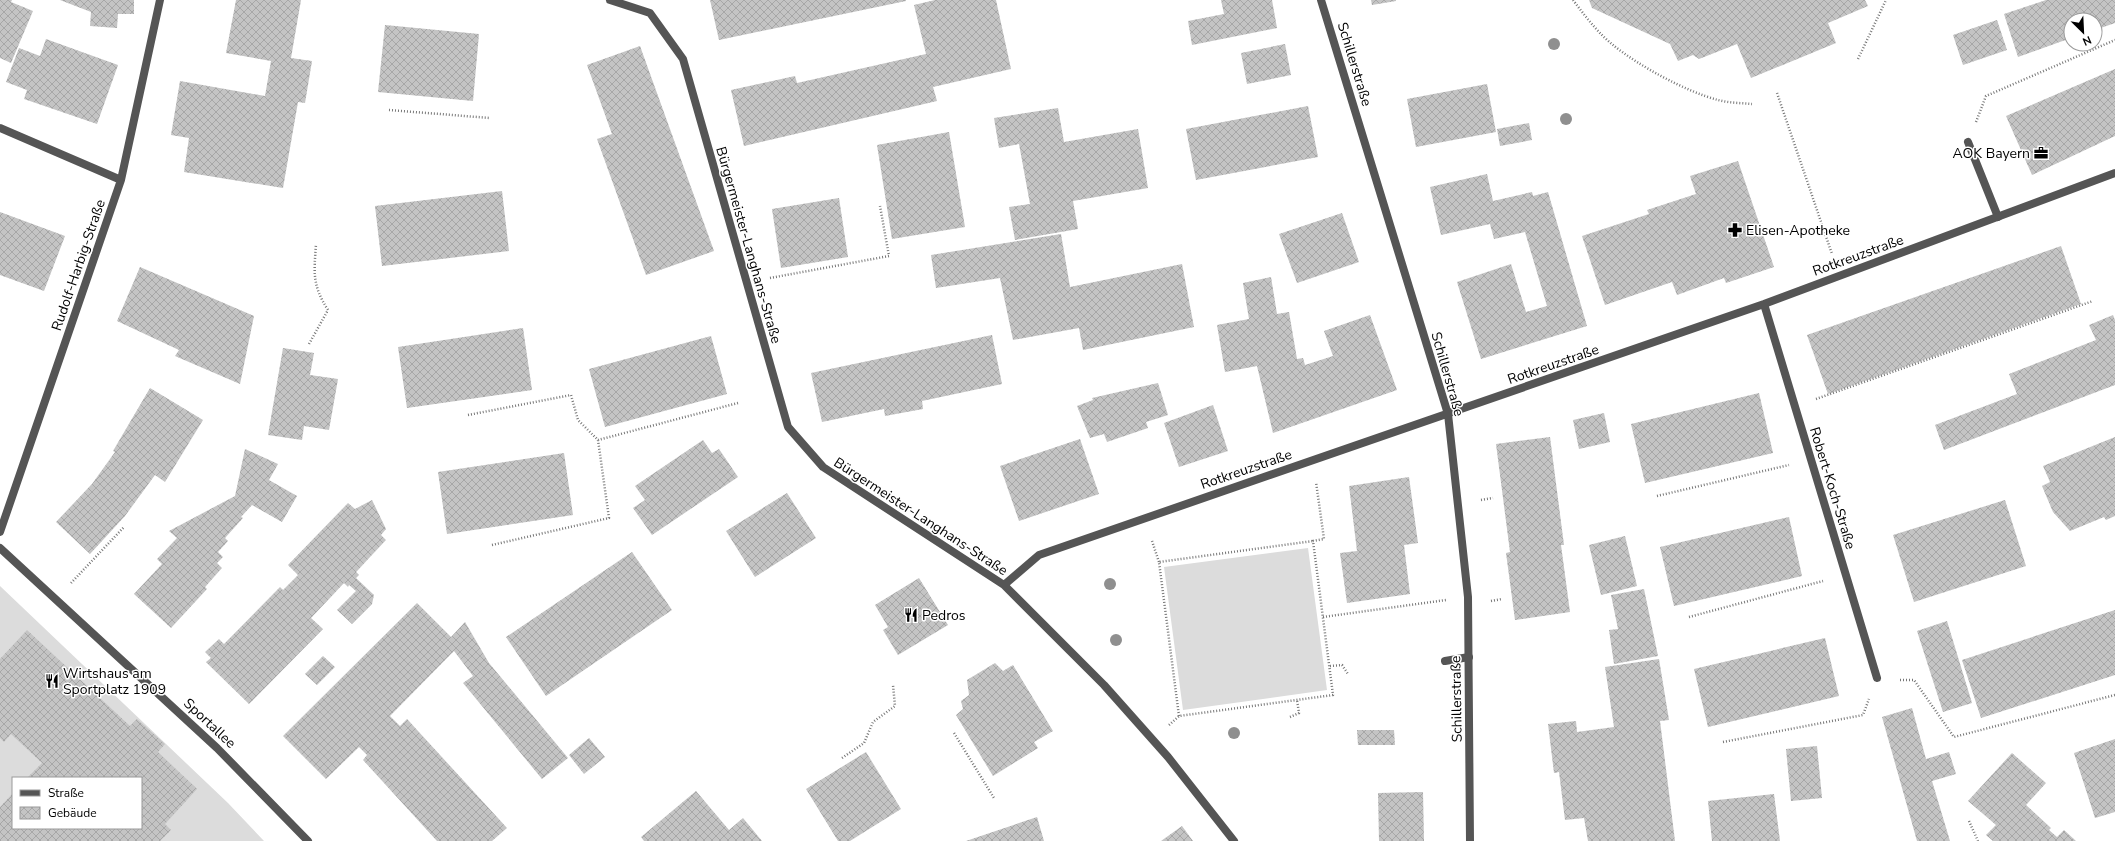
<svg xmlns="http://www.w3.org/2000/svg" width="2115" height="841" font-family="'Nunito Sans',sans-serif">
  <defs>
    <pattern id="building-cross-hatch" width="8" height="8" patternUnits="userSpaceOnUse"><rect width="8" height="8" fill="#c4c4c4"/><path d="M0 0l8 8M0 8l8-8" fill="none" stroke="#a7a7a7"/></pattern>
  </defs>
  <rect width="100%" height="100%" fill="#fff"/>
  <path fill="#dcdcdc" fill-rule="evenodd" d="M 1308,548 L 1327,690 L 1183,710 L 1164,567 Z
    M 0,586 L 228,803 L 264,841 L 0,841 ZM 13,778 L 141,778 L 141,828 L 13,828 Z"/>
  <path fill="url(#building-cross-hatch)" d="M 0,0 L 12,0 L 11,2 L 33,11 L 11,63 L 0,58 Z
    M 60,0 L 134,0 L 134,14 L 118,14 L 117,28 L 90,26 L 91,12 Z
    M 236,0 L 301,0 L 291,58 L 312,61 L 305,103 L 298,102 L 283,188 L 184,172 L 189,138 L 171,135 L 180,81 L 265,96 L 271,61 L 226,53 Z
    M 710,0 L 906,0 L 906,1 L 719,40 Z
    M 935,0 L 996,0 L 1011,69 L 933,87 L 937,101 L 744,146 L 731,90 L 795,76 L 797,83 L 926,54 L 914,5 Z
    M 1221,0 L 1272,0 L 1277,28 L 1192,45 L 1188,21 L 1224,14 Z
    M 1371,0 L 1396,0 L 1396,1 L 1372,5 Z
    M 1589,0 L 1865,0 L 1868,6 L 1828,23 L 1836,43 L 1751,78 L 1737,44 L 1699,59 L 1693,55 L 1678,61 L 1670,44 L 1592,8 Z
    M 2046,0 L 2115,0 L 2115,23 L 2095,30 L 2095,20 L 2071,20 L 2071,38 L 2018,57 L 2004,14 Z
    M 1997,20 L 2007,50 L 1963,65 L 1953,35 Z
    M 385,25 L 479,34 L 473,101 L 378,92 Z
    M 46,39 L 118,65 L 97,124 L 24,99 L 27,90 L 6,82 L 19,48 L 40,56 Z
    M 1285,44 L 1291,75 L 1247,84 L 1241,53 Z
    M 640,46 L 714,251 L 646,275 L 597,139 L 612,134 L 587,65 Z
    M 2115,69 L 2115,136 L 2032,175 L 2006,116 Z
    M 1487,84 L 1496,132 L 1416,147 L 1407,99 Z
    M 1308,106 L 1318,157 L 1196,180 L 1186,129 Z
    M 1058,108 L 1064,142 L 1138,129 L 1148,188 L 1073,201 L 1078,229 L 1015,240 L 1009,207 L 1030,204 L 1019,144 L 999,148 L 994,118 Z
    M 1529,123 L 1532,140 L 1500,146 L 1497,129 Z
    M 949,132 L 965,227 L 892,239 L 877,145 Z
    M 1738,161 L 1774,267 L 1726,283 L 1724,278 L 1677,295 L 1672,282 L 1605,305 L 1582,236 L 1649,214 L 1647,210 L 1696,194 L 1690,176 Z
    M 1487,174 L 1493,201 L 1532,192 L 1533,196 L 1548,192 L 1587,326 L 1481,359 L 1457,282 L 1511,264 L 1526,312 L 1547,306 L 1525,232 L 1494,239 L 1490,224 L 1441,235 L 1430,187 Z
    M 502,191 L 509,251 L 382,266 L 375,206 Z
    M 839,198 L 848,257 L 781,268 L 772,209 Z
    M 0,212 L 65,236 L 44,291 L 0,275 Z
    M 1342,213 L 1359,262 L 1297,283 L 1279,234 Z
    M 1061,234 L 1070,287 L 1182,264 L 1194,327 L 1083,350 L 1079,328 L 1013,340 L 1000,278 L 936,288 L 931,255 Z
    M 2061,246 L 2081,304 L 1828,394 L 1807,335 Z
    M 140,267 L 254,316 L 240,384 L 175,356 L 179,350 L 117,321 Z
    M 1271,277 L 1277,314 L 1289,312 L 1297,359 L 1303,358 L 1305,365 L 1333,356 L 1324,331 L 1370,315 L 1397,390 L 1273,433 L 1257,366 L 1225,372 L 1217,325 L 1249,319 L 1243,283 Z
    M 2113,315 L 2115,320 L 2115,385 L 1944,450 L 1935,425 L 2017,394 L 2009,374 L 2096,340 L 2089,325 Z
    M 523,328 L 532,390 L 407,408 L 398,347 Z
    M 992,335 L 1002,384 L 922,401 L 923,409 L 885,416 L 884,409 L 822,422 L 811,373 Z
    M 711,336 L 727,394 L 605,427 L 589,369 Z
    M 283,348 L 314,353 L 310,375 L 338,379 L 329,430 L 304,426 L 302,440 L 268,435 Z
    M 1158,383 L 1168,415 L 1146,422 L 1148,428 L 1107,442 L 1104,434 L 1090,438 L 1077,406 L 1093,400 L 1092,398 Z
    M 150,388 L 203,420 L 165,482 L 155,475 L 125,516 L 90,554 L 56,522 L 92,484 L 115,452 L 113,451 Z
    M 1759,393 L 1773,453 L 1645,483 L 1631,424 Z
    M 1213,405 L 1228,451 L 1179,467 L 1164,423 Z
    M 1604,413 L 1610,442 L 1579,449 L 1573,420 Z
    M 1550,437 L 1564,545 L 1561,545 L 1570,612 L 1515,620 L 1506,553 L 1510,552 L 1496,444 Z
    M 2115,437 L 2115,516 L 2106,520 L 2104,517 L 2070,531 L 2053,512 L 2042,486 L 2050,482 L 2043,466 Z
    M 1080,439 L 1099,494 L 1019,521 L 1000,466 Z
    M 703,440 L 712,453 L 719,449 L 738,477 L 652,535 L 633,508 L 645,500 L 635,486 Z
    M 245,449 L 278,464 L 269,480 L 297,496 L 282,522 L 252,505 L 241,517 L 243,518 L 225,538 L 228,541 L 218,552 L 223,557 L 217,563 L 222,568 L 205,587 L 207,589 L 171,628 L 134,594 L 162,564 L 157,559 L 177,538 L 169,531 L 235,496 Z
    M 564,453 L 573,515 L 447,534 L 438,472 Z
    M 1409,477 L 1418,543 L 1404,545 L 1410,594 L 1347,603 L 1340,553 L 1357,551 L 1349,486 Z
    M 787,493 L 816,538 L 755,577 L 726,531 Z
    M 372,500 L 386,529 L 381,535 L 386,540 L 356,572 L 359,575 L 356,578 L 374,595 L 372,604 L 352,624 L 337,610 L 356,591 L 349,585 L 348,587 L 344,583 L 311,618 L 323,629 L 249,704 L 206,662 L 211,658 L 205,652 L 219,639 L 224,644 L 280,587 L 283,590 L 298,575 L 288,565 L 348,503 L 355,509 Z
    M 2005,500 L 2026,566 L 1914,602 L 1893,535 Z
    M 1789,517 L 1802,576 L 1674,606 L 1660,547 Z
    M 1625,536 L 1637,586 L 1601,595 L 1589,545 Z
    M 632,552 L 672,610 L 546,696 L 506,637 Z
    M 919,578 L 948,625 L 898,655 L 883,630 L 888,627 L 875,605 Z
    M 1644,589 L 1658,656 L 1614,664 L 1609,630 L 1618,629 L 1611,595 Z
    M 417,603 L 451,637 L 465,622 L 489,663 L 568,758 L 542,779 L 463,683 L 473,676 L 454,651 L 390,716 L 400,726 L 407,719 L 507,828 L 492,841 L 437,841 L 363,760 L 367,755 L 359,747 L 326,779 L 283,736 Z
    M 2115,610 L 2115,675 L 1981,718 L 1962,660 Z
    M 1947,621 L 1972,703 L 1943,712 L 1917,631 Z
    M 27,630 L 130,726 L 137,719 L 165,744 L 158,752 L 197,789 L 165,824 L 171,830 L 160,841 L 0,841 L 0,807 L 13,793 L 13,828 L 141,828 L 141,778 L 27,778 L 42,763 L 11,734 L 4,742 L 0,738 L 0,659 Z
    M 1825,638 L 1839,696 L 1708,727 L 1694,669 Z
    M 323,656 L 335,667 L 317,685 L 305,674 Z
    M 1659,659 L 1669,720 L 1660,721 L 1675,841 L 1588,841 L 1584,818 L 1565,820 L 1559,772 L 1554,773 L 1548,724 L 1576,721 L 1577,732 L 1614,727 L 1605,667 Z
    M 995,663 L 1003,671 L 1013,665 L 1053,731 L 1034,742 L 1038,748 L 993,776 L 956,715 L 963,709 L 961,701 L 969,695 L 967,680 Z
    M 1912,708 L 1926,759 L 1949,752 L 1956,774 L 1932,781 L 1950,841 L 1917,841 L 1882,717 Z
    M 1357,730 L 1394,730 L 1395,745 L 1358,745 Z
    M 589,738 L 605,757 L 584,774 L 569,755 Z
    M 2115,739 L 2115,812 L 2095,818 L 2074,753 Z
    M 1817,746 L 1822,798 L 1791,801 L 1786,749 Z
    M 866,752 L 901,809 L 850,841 L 838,841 L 806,789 Z
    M 2012,753 L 2046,783 L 2026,805 L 2051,828 L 2049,830 L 2057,837 L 2064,830 L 2076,841 L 1993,841 L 1986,835 L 1996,825 L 1968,801 Z
    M 696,791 L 729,830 L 743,818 L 762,841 L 644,841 L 641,837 Z
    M 1423,792 L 1424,841 L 1379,841 L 1378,793 Z
    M 1774,794 L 1780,841 L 1712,841 L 1708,801 Z
    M 1037,817 L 1044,841 L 966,841 Z
    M 1182,826 L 1193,841 L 1161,841 Z"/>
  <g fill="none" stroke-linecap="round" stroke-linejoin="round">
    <path stroke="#777" stroke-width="2.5" stroke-dasharray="1 2" stroke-linecap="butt" d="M 1573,0 C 1585,16 1598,33 1613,45 C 1639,66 1687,92 1718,100 C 1729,103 1741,103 1752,104
      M 1858,59 L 1886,0
      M 1777,93 L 1832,254
      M 389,110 L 490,118
      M 1976,122 L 1986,96 L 2115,40
      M 770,278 L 889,256 L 880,206
      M 309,344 L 328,310 C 312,285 314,273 316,244
      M 1816,399 L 2093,301
      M 468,415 L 571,395 L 578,420 L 598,440 L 738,403
      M 1657,496 L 1789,465
      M 1481,500 L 1493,498
      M 1152,541 L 1159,562
      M 492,545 L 609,518 L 598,440
      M 71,583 L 124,527
      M 1491,601 L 1502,599
      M 1323,617 L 1446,600
      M 1689,617 L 1823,581
      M 1330,666 L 1342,665 L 1348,674
      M 1900,680 L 1914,680 L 1954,737 L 2115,695
      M 1179,716 L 1159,562 L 1313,541
      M 1290,717 L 1299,713 L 1297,700
      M 1169,725 L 1179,716 L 1333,695 L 1313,541 L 1324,539 L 1316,482
      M 954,733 L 994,798
      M 1723,742 L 1863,715 L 1869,699
      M 842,758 L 864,743 L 873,722 L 895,706 L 893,685
      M 1969,821 L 1978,841"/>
    <path stroke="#555" stroke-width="8" d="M 1968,142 L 1998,217
      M 1445,661 L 1469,657"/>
    <path stroke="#555" stroke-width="8" d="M 610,0 L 650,13 L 683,59 L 788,427 L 823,467 L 1004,585 L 1104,685 L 1168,757 L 1234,841
      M 1321,0 L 1448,414 L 1468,597 L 1470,841
      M 0,128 L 121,180
      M 1764,304 L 1877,678
      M 0,532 L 121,180 L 160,0
      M 0,548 L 217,748 L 308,841
      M 1004,585 L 1039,555 L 1764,304 L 2115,173"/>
  </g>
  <g fill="#8f8f8f">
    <circle cx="1554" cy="44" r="6"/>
    <circle cx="1566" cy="119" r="6"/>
    <circle cx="1110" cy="584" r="6"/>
    <circle cx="1116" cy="640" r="6"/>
    <circle cx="1234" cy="733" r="6"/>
  </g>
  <defs>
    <symbol id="office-bare" viewBox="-9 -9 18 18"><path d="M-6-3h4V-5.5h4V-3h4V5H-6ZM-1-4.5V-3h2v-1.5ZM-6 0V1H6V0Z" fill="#000" stroke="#fff" stroke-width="2.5" paint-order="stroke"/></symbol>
    <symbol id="pharmacy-bare" viewBox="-9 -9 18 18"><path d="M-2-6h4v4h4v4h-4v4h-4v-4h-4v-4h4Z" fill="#000" stroke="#fff" stroke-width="2.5" paint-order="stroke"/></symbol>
    <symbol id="restaurant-bare" viewBox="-9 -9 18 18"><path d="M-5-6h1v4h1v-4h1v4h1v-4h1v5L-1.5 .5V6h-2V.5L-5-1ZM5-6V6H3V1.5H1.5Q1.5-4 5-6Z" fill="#000" stroke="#fff" stroke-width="2.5" paint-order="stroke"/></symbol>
  </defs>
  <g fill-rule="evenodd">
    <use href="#office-bare" x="2031" y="143" width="20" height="20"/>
    <use href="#pharmacy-bare" x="1725" y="220" width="20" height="20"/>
    <use href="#restaurant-bare" x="901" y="605" width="20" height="20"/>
    <use href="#restaurant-bare" x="42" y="671" width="20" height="20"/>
  </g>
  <g text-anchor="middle" stroke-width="3" stroke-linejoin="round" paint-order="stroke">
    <g font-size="14" fill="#000" stroke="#fff">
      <text transform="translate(1355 64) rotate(73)" y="5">Schillerstraße</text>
      <text transform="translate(749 245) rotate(74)" y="5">Bürgermeister-Langhans-Straße</text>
      <text transform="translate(1858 255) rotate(-20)" y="5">Rotkreuzstraße</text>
      <text transform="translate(78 265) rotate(-71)" y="5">Rudolf-Harbig-Straße</text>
      <text transform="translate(1553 364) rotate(-19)" y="5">Rotkreuzstraße</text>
      <text transform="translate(1448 374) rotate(74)" y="5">Schillerstraße</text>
      <text transform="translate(1246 469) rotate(-19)" y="5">Rotkreuzstraße</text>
      <text transform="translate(1833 488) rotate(73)" y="5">Robert-Koch-Straße</text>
      <text transform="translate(921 516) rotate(33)" y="5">Bürgermeister-Langhans-Straße</text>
      <text transform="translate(1456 699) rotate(-91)" y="5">Schillerstraße</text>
      <text transform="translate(210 723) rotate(43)" y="5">Sportallee</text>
    </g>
    <g font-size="14" fill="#000" stroke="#fff" text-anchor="start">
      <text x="2030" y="158" text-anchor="end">AOK Bayern</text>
      <text x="1746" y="235">Elisen-Apotheke</text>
      <text x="922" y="620">Pedros</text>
      <text x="63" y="678">Wirtshaus am<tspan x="63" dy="16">Sportplatz 1909</tspan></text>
    </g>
  </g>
  <rect x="12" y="777" width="130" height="52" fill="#ffffff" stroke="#999999"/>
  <rect x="20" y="790" width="20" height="6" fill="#555555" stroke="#999999"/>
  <text x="48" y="797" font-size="12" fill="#000000">Straße</text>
  <rect x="20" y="807" width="20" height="12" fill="url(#building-cross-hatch)" stroke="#999999"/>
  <text x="48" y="817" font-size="12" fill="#000000">Gebäude</text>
  <g transform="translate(2083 32) rotate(156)"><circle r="19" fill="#ffffff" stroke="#999999"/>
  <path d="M0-3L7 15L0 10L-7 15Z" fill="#000000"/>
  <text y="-6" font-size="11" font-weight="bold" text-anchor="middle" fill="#000000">N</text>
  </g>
</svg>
